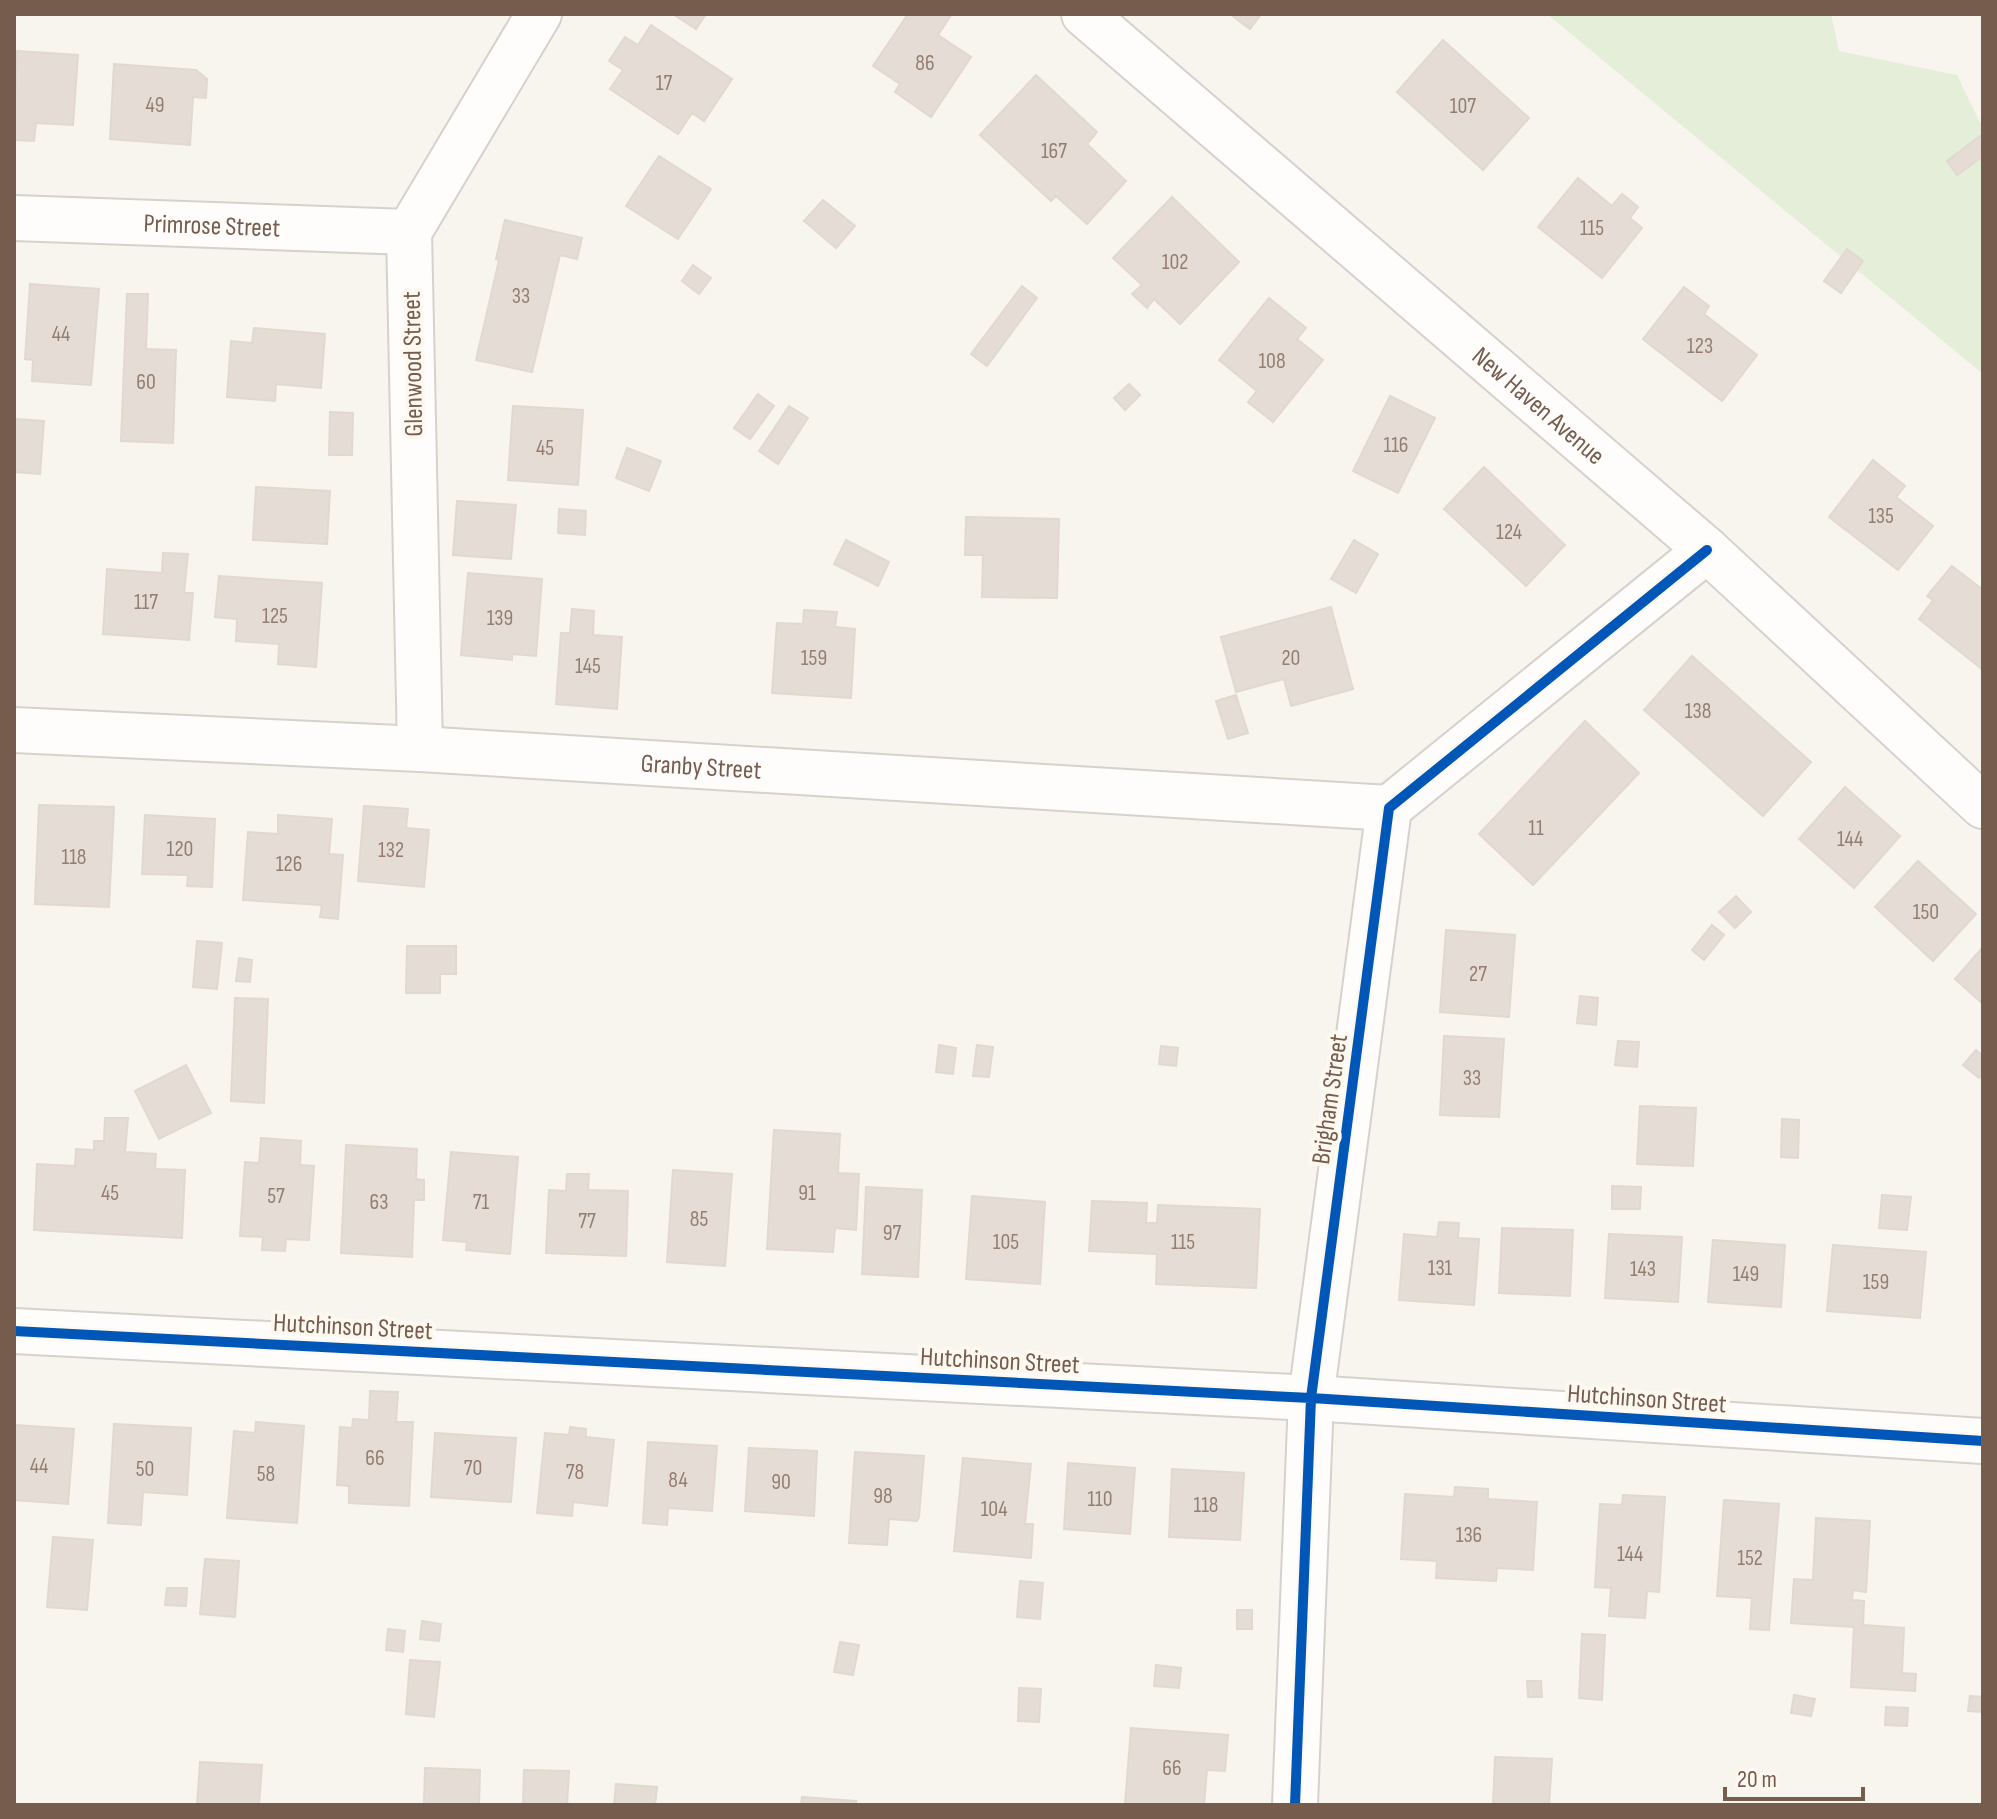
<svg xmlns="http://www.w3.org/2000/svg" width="1997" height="1819" font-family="'Sofia Sans Condensed',sans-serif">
  <rect width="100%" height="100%" fill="#f8f4ee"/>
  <path fill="#e5eed9" d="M 1547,14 L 1831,14 L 1839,51 L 1957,75 L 1983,129 L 1983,374 Z"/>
  <path fill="#e5ddd5" stroke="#e1d8d0" stroke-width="2" d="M 673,14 L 706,14 L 696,29 Z
    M 908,14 L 951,15 L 938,35 L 971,57 L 931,117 L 895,92 L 900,84 L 873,66 Z
    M 1230,14 L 1261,14 L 1250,29 Z
    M 651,25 L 732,79 L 704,121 L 692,113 L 678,134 L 610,89 L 623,70 L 609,61 L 625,37 L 638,45 Z
    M 1443,40 L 1529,118 L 1483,170 L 1397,92 Z
    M 17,51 L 78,55 L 73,125 L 36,123 L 34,141 L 14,140 Z
    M 114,64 L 196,70 L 207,79 L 206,98 L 193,97 L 190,145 L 110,139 Z
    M 1036,75 L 1097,132 L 1087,144 L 1126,181 L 1087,224 L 1056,196 L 1051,201 L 980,135 Z
    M 1983,134 L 1983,156 L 1957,175 L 1947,161 Z
    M 659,156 L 711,189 L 678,239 L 626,206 Z
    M 1578,178 L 1612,206 L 1622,194 L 1638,207 L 1630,218 L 1642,228 L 1602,278 L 1538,227 Z
    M 1172,197 L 1239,262 L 1180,324 L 1154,299 L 1147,308 L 1132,294 L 1142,285 L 1113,258 Z
    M 823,200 L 855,226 L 836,248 L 804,221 Z
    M 505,220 L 582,238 L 577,259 L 560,255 L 532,372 L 476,360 L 499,260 L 496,259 Z
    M 1847,249 L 1863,261 L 1841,293 L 1824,281 Z
    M 693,265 L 711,278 L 699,294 L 682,281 Z
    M 30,284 L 99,289 L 91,385 L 32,381 L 33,360 L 25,359 Z
    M 1022,286 L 1037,298 L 987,366 L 971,354 Z
    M 1684,287 L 1709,306 L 1704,314 L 1757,355 L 1722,401 L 1643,339 Z
    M 127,294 L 148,294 L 146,349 L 176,350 L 173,443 L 121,441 Z
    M 1269,298 L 1306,328 L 1297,339 L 1323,360 L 1273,422 L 1248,402 L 1257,391 L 1219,360 Z
    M 254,328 L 325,334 L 321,388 L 276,384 L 275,401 L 227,397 L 231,341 L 252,343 Z
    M 1129,384 L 1140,395 L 1125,410 L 1114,398 Z
    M 758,394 L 774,406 L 750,439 L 734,428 Z
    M 1390,396 L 1435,418 L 1398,493 L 1353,471 Z
    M 513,406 L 583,410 L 578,485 L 508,480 Z
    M 789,406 L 808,418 L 778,464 L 759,451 Z
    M 330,412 L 353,413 L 352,455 L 329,455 Z
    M 14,419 L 44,421 L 40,474 L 14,472 Z
    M 627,448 L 661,461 L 649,491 L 616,478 Z
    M 1873,460 L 1905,486 L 1896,497 L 1933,526 L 1898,570 L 1829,517 Z
    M 1484,467 L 1565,545 L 1526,586 L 1444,509 Z
    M 256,487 L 330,491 L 327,544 L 253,540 Z
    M 457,501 L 516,505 L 511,559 L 453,555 Z
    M 559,509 L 586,511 L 585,535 L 558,533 Z
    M 966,517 L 1059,519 L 1057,598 L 982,597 L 983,555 L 965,555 Z
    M 846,540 L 889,562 L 878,586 L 834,564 Z
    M 1354,540 L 1378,554 L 1356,593 L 1331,579 Z
    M 163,553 L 188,554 L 184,593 L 193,593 L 189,640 L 103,634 L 107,569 L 162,573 Z
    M 1952,566 L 1983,590 L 1983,670 L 1919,619 L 1933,600 L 1927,596 Z
    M 468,573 L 542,579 L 536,656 L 512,654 L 512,660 L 461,655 Z
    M 219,576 L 322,583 L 316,667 L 278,664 L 279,644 L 236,641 L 237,619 L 215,617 Z
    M 1331,607 L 1353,689 L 1291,706 L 1284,679 L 1236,692 L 1221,637 Z
    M 572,609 L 594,611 L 593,635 L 622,637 L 617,709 L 556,704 L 561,633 L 570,633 Z
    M 804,610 L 837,612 L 835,627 L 855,629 L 851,698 L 772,693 L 777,623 L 803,624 Z
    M 1692,656 L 1811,762 L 1763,816 L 1644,710 Z
    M 1236,695 L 1248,733 L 1228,739 L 1216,701 Z
    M 1585,721 L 1639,773 L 1533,885 L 1479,834 Z
    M 1845,787 L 1900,836 L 1854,888 L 1799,839 Z
    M 39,805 L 114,807 L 109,907 L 35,904 Z
    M 364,806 L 408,809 L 406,828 L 429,830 L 424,887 L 358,881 Z
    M 145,815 L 215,819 L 212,887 L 187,886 L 188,875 L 142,874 Z
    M 278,815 L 332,819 L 329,854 L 343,855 L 338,919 L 320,917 L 322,905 L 243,900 L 248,832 L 278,834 Z
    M 1918,861 L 1976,914 L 1933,961 L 1875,907 Z
    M 1736,896 L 1751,912 L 1735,928 L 1719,912 Z
    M 1712,925 L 1724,935 L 1704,960 L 1692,950 Z
    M 1446,930 L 1515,935 L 1509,1017 L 1440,1012 Z
    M 197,941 L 222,943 L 217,989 L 193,987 Z
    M 407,946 L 456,946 L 456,974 L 440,974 L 440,993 L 406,993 Z
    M 1983,947 L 1983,1004 L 1955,979 Z
    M 239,958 L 252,960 L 250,982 L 236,981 Z
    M 1580,996 L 1598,998 L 1596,1025 L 1577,1023 Z
    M 235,998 L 268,999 L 264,1103 L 231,1101 Z
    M 1444,1036 L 1504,1039 L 1499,1117 L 1440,1115 Z
    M 1618,1041 L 1639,1042 L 1637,1067 L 1615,1065 Z
    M 939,1045 L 956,1048 L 953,1074 L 936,1072 Z
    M 977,1045 L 993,1047 L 989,1077 L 973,1076 Z
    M 1161,1046 L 1178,1048 L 1176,1066 L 1159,1064 Z
    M 1976,1050 L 1983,1056 L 1983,1074 L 1979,1078 L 1963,1065 Z
    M 186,1065 L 211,1113 L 159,1139 L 135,1091 Z
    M 1640,1106 L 1696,1108 L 1693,1166 L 1637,1164 Z
    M 105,1118 L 128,1118 L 125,1152 L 156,1154 L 155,1169 L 185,1170 L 182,1238 L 34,1230 L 37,1164 L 75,1166 L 76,1149 L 94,1150 L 94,1141 L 104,1141 Z
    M 1782,1119 L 1799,1120 L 1798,1158 L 1781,1157 Z
    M 774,1130 L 840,1134 L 838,1173 L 859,1174 L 856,1230 L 835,1228 L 833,1252 L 767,1249 Z
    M 261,1138 L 301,1141 L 300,1165 L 314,1166 L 309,1240 L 286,1239 L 285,1251 L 262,1250 L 263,1237 L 240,1236 L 245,1162 L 259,1163 Z
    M 346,1145 L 417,1149 L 416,1179 L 424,1180 L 424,1200 L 414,1200 L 412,1257 L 341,1253 Z
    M 451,1152 L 518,1157 L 510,1254 L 466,1250 L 467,1242 L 443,1240 Z
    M 673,1170 L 732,1174 L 725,1266 L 667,1262 Z
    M 567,1174 L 589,1174 L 588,1190 L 628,1191 L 626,1256 L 546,1253 L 549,1190 L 566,1191 Z
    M 1612,1186 L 1641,1187 L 1640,1209 L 1612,1209 Z
    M 866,1187 L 922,1190 L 918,1277 L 862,1274 Z
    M 1882,1195 L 1911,1197 L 1907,1230 L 1879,1228 Z
    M 972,1196 L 1045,1202 L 1040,1284 L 966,1279 Z
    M 1092,1201 L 1147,1203 L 1146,1223 L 1157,1223 L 1158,1205 L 1260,1209 L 1256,1288 L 1156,1284 L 1157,1254 L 1089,1251 Z
    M 1439,1222 L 1459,1223 L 1458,1238 L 1479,1239 L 1474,1305 L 1399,1300 L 1404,1234 L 1437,1237 Z
    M 1502,1228 L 1573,1230 L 1570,1296 L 1499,1293 Z
    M 1609,1234 L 1682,1237 L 1678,1302 L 1605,1298 Z
    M 1713,1240 L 1785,1245 L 1781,1307 L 1708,1302 Z
    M 1833,1245 L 1926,1252 L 1920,1318 L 1827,1311 Z
    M 370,1391 L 398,1392 L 396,1422 L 413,1422 L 409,1506 L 349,1503 L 349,1486 L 337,1485 L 340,1427 L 352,1428 L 353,1419 L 369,1420 Z
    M 256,1422 L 304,1426 L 297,1523 L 227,1518 L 234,1431 L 255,1433 Z
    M 114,1424 L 191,1428 L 187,1495 L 143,1492 L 141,1525 L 108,1523 Z
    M 14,1425 L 74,1429 L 68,1504 L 14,1500 Z
    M 570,1427 L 586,1429 L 586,1437 L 614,1440 L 607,1506 L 573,1502 L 572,1516 L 537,1513 L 545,1433 L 569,1435 Z
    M 435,1433 L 516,1438 L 511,1502 L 431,1497 Z
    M 648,1442 L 717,1446 L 712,1511 L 668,1508 L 667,1525 L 643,1523 Z
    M 749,1448 L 817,1451 L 814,1516 L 745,1511 Z
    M 855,1452 L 924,1456 L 919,1517 L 917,1521 L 889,1519 L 887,1545 L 849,1543 Z
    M 963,1458 L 1031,1464 L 1025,1524 L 1033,1524 L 1031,1558 L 954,1551 Z
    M 1068,1463 L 1135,1468 L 1130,1534 L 1064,1529 Z
    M 1172,1469 L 1244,1473 L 1240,1540 L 1169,1537 Z
    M 1455,1487 L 1488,1489 L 1488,1499 L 1537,1502 L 1533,1570 L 1497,1568 L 1496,1581 L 1436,1578 L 1437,1561 L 1401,1559 L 1405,1494 L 1454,1497 Z
    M 1623,1495 L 1665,1497 L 1659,1592 L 1647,1591 L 1645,1618 L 1609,1616 L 1611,1588 L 1595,1587 L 1600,1504 L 1622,1505 Z
    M 1724,1500 L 1779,1504 L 1769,1630 L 1750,1629 L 1752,1598 L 1717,1596 Z
    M 1816,1518 L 1870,1521 L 1866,1592 L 1853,1590 L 1852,1600 L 1864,1601 L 1863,1625 L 1904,1628 L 1902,1673 L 1916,1674 L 1915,1691 L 1851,1687 L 1854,1627 L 1791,1623 L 1794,1579 L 1813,1580 Z
    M 53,1537 L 93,1540 L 87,1610 L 47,1607 Z
    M 205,1559 L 239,1561 L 235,1617 L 200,1614 Z
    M 1020,1581 L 1043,1583 L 1040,1619 L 1017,1617 Z
    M 167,1588 L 187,1588 L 186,1606 L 165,1605 Z
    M 1237,1610 L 1252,1610 L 1252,1629 L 1237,1629 Z
    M 422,1621 L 441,1624 L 439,1641 L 420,1639 Z
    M 388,1629 L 405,1631 L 403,1652 L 386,1650 Z
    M 1582,1634 L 1605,1635 L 1602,1700 L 1579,1698 Z
    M 840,1642 L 859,1645 L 853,1675 L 834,1672 Z
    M 410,1660 L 440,1662 L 434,1717 L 406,1714 Z
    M 1156,1665 L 1181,1668 L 1179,1688 L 1154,1686 Z
    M 1527,1681 L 1541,1681 L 1542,1697 L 1528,1697 Z
    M 1019,1688 L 1041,1689 L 1039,1722 L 1018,1721 Z
    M 1794,1695 L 1815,1699 L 1811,1716 L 1791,1713 Z
    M 1970,1696 L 1983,1697 L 1983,1712 L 1968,1711 Z
    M 1886,1707 L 1908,1708 L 1907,1726 L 1885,1725 Z
    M 1131,1728 L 1228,1735 L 1225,1771 L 1207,1770 L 1204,1805 L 1125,1804 Z
    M 1495,1757 L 1552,1759 L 1549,1805 L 1493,1805 Z
    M 200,1762 L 262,1765 L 259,1805 L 197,1805 Z
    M 425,1768 L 480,1770 L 479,1805 L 424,1805 Z
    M 524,1770 L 569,1771 L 567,1805 L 523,1805 Z
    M 616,1784 L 657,1787 L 655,1805 L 614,1805 Z
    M 802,1797 L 856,1801 L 856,1805 L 801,1805 Z"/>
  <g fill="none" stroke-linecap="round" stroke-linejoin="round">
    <defs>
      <g id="minor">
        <path id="s1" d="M 1084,14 L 1707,550 L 1983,806"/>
        <path id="s2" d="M 14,218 L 409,232"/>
        <path id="s3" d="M 14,730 L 420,749 L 1389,808"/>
        <path d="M 420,749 L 409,232 L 539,14"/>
        <path d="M 14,1331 L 1311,1398 L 1983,1441"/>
        <path d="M 1295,1805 L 1311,1398 L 1389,808 L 1707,550"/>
      </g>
    </defs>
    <use href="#minor" stroke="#d7d1cc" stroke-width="48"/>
    <use href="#minor" stroke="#fefdfc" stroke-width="44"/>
    <defs>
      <path id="cycleway" d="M 14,1331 L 1311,1398 L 1983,1441
        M 1295,1805 L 1311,1398 L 1389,808 L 1707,550"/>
    </defs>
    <use href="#cycleway" stroke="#fef9f0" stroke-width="15"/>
    <use href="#cycleway" stroke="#0057b8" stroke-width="10"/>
  </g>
  <g text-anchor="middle" stroke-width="8" stroke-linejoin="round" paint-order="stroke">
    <g font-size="22" fill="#947e71">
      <text x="925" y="70">86</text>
      <text x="664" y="90">17</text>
      <text x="155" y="112">49</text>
      <text x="1463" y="113">107</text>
      <text x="1054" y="158">167</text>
      <text x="1592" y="235">115</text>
      <text x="1175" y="269">102</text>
      <text x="521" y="303">33</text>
      <text x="61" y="341">44</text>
      <text x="1700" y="353">123</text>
      <text x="1272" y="368">108</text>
      <text x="146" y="389">60</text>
      <text x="1396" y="452">116</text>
      <text x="545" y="455">45</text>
      <text x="1881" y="523">135</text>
      <text x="1509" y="539">124</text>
      <text x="146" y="609">117</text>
      <text x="275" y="623">125</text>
      <text x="500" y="625">139</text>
      <text x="814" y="665">159</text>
      <text x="1291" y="665">20</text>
      <text x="588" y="673">145</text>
      <text x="1698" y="718">138</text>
      <text x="1536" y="835">11</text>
      <text x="1850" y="846">144</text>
      <text x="180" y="856">120</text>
      <text x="391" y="857">132</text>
      <text x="74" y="864">118</text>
      <text x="289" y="871">126</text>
      <text x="1926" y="919">150</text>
      <text x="1478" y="981">27</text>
      <text x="1472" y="1085">33</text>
      <text x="110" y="1200">45</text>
      <text x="807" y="1200">91</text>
      <text x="276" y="1203">57</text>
      <text x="379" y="1209">63</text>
      <text x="481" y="1209">71</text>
      <text x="699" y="1226">85</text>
      <text x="587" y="1228">77</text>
      <text x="892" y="1240">97</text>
      <text x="1006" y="1249">105</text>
      <text x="1183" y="1249">115</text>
      <text x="1440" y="1275">131</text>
      <text x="1643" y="1276">143</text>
      <text x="1746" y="1281">149</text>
      <text x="1876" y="1289">159</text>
      <text x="375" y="1465">66</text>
      <text x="39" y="1473">44</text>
      <text x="473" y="1475">70</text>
      <text x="145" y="1476">50</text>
      <text x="575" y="1479">78</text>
      <text x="266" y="1481">58</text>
      <text x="678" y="1487">84</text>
      <text x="781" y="1489">90</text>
      <text x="883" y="1503">98</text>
      <text x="1100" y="1506">110</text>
      <text x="1206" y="1512">118</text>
      <text x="994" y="1516">104</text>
      <text x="1469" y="1542">136</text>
      <text x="1630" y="1561">144</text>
      <text x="1750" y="1565">152</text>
      <text x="1172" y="1775">66</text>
    </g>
    <g font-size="26" fill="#765c4d" stroke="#fef9f0">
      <text dy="9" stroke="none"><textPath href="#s2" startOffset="198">Primrose Street</textPath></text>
      <text transform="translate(412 364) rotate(-91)" y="9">Glenwood Street</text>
      <text dy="9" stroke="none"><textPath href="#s1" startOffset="600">New Haven Avenue</textPath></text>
      <text dy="9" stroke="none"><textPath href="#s3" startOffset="688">Granby Street</textPath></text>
      <text transform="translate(1329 1099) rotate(-82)" y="9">Brigham Street</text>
      <text transform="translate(353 1326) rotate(3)" y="9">Hutchinson Street</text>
      <text transform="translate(1000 1360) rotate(3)" y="9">Hutchinson Street</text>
      <text transform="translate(1647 1398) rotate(4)" y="9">Hutchinson Street</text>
    </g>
  </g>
  <rect width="1997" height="1819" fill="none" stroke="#765c4d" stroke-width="32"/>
  <path d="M1725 1787v12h138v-12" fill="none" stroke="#765c4d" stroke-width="4"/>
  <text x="1737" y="1787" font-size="24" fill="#765c4d" stroke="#fef9f0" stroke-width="6" paint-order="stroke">20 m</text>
</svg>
